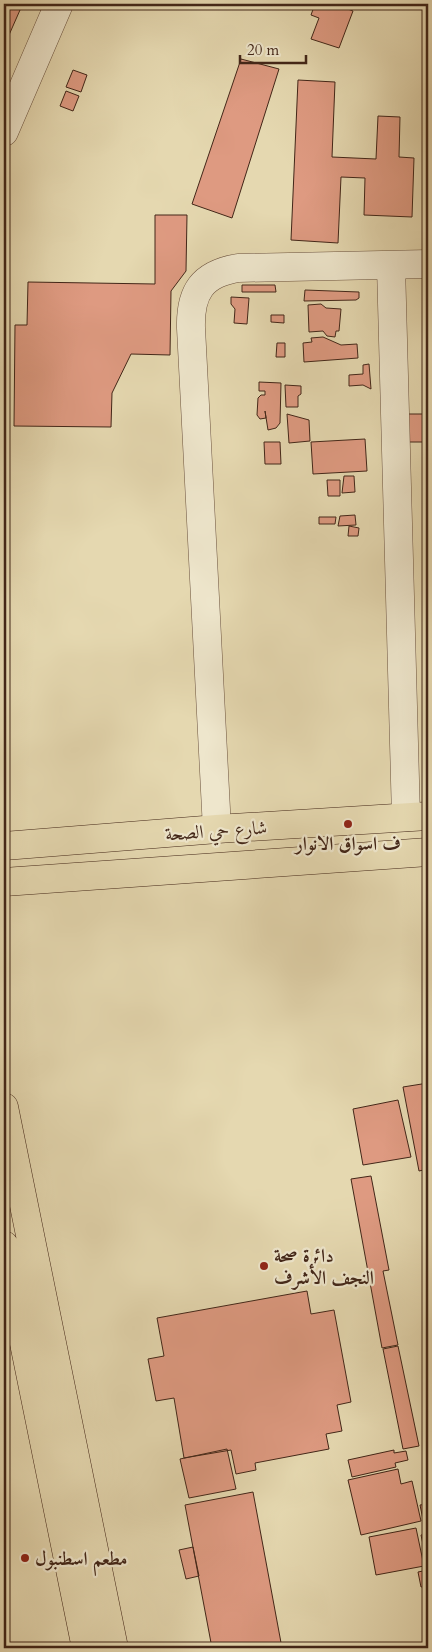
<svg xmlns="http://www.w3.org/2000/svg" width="432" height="1652" font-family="Cardo,Amiri,serif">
  <rect width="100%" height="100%" fill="#e5d8b0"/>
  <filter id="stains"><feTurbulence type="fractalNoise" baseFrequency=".004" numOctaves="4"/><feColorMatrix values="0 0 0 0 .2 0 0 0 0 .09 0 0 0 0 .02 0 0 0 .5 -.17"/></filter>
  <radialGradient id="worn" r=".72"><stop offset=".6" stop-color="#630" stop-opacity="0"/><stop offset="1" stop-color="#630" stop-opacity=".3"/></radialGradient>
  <path fill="#de9a81" stroke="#422618" d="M 23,4 L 44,4 L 41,10 Z
    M 315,4 L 341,4 L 340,6 L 353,11 L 339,48 L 311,39 L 319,18 L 311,15 Z
    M 9,6 L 20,10 L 9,35 L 4,33 L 4,18 Z
    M 241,59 L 279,69 L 232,218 L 192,204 Z
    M 73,70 L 87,75 L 81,92 L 66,87 Z
    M 298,80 L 335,82 L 332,157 L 376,159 L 378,116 L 400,117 L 399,157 L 414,158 L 412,217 L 364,215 L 365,178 L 341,177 L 338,243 L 291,240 Z
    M 66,91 L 79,96 L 73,111 L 60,106 Z
    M 155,215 L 187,215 L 186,271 L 171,291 L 170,355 L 131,354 L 112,393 L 111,427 L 14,426 L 15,325 L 27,325 L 28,282 L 155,284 Z
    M 242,285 L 275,285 L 276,292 L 242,292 Z
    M 305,290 L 359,292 L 359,298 L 356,300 L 304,301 Z
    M 231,297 L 249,298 L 247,324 L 234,323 L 235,309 L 231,304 Z
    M 321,304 L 326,308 L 341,309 L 339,331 L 336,331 L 335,337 L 327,336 L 323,331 L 309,332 L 308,305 Z
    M 271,315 L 284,315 L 284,323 L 271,322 Z
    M 323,337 L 341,345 L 357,344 L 358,358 L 304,362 L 303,343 L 312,342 L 311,338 Z
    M 277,343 L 285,343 L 285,357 L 276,357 Z
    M 369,364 L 371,389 L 363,385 L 349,386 L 349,375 L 363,374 L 363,365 Z
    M 259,382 L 281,383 L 280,423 L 276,428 L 268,430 L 265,411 L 266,418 L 260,419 L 257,415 L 258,398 L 261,395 L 265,395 L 265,391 L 259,391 Z
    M 285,385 L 301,386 L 301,394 L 298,396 L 298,407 L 286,407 Z
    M 287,414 L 309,420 L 310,441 L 289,443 Z
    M 397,414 L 428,414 L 428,442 L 405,442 Z
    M 365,439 L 367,471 L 313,474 L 311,442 Z
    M 264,442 L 280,442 L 281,464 L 265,464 Z
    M 344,476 L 354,476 L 355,492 L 342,493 Z
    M 327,480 L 340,480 L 340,496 L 328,496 Z
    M 355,515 L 356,525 L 338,526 L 340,516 Z
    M 319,517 L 336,517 L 335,524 L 319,524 Z
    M 349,526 L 359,528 L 358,536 L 348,536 Z
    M 428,1083 L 428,1169 L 419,1171 L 403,1087 Z
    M 398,1100 L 411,1157 L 363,1165 L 353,1109 Z
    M 371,1176 L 389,1270 L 383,1271 L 398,1345 L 382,1348 L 351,1179 Z
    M 307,1291 L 311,1314 L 334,1310 L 351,1402 L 337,1405 L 342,1431 L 326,1434 L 329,1449 L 255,1463 L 256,1470 L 236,1474 L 231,1450 L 184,1458 L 174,1398 L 156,1401 L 148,1359 L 164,1356 L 157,1318 Z
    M 398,1346 L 419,1446 L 403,1449 L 383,1349 Z
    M 227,1449 L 236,1489 L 189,1498 L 180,1459 Z
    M 394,1450 L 394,1453 L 406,1451 L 408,1460 L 395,1463 L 396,1467 L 352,1477 L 348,1460 Z
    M 398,1469 L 401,1484 L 412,1481 L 421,1521 L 361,1535 L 348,1480 Z
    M 253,1492 L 282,1648 L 212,1648 L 185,1505 Z
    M 428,1504 L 428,1568 L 421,1535 L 426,1534 L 420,1505 Z
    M 416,1528 L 424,1566 L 376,1575 L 369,1537 Z
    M 193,1547 L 199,1576 L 186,1579 L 179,1550 Z
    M 428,1570 L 428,1586 L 421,1587 L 418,1572 Z"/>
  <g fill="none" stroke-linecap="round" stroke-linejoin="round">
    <defs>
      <path id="minor" d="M 4,132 L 59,4
        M 391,266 L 406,817
        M 217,829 L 191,328 C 190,292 202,274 238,268 L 428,264"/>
      <path id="major" d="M 4,846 L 217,829 L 428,816
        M 4,882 L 428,852
        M 4,1107 L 114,1648
        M 4,1245 L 86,1648"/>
    </defs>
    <use href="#minor" stroke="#6b523e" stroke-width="29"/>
    <use href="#major" stroke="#422618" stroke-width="29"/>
    <use href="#minor" stroke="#eee6cc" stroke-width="28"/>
    <use href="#major" stroke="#e5d8b0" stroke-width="28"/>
  </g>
  <g fill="#8f2418" stroke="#eee6cc" stroke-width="2">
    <circle cx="348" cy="824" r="5"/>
    <circle cx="264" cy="1266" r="5"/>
    <circle cx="25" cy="1558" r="5"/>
  </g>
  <g text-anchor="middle" stroke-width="4.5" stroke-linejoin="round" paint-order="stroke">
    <g font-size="19" fill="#422618" stroke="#eee6cc">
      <text transform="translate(216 830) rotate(-4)" y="7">شارع حي الصحة</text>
    </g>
    <g font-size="19" font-weight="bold" fill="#422618" stroke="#eee6cc" text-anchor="start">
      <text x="348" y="850" text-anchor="middle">ف اسواق الانوار</text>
      <text x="274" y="1262">دائرة صحة<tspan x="274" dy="22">النجف الأشرف</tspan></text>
      <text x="35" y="1565">مطعم اسطنبول</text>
    </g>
  </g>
  <rect width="432" height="1652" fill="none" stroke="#e5d8b0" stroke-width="20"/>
  <rect x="5" y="5" width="422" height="1642" fill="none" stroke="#422618" stroke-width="2.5"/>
  <rect x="10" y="10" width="412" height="1632" fill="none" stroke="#422618"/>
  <path d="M240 55v8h66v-8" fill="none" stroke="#422618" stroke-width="2.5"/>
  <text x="247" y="55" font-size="15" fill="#422618" stroke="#eee6cc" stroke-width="4" paint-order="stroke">20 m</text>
  <rect width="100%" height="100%" filter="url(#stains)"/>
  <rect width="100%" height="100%" fill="url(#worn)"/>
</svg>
